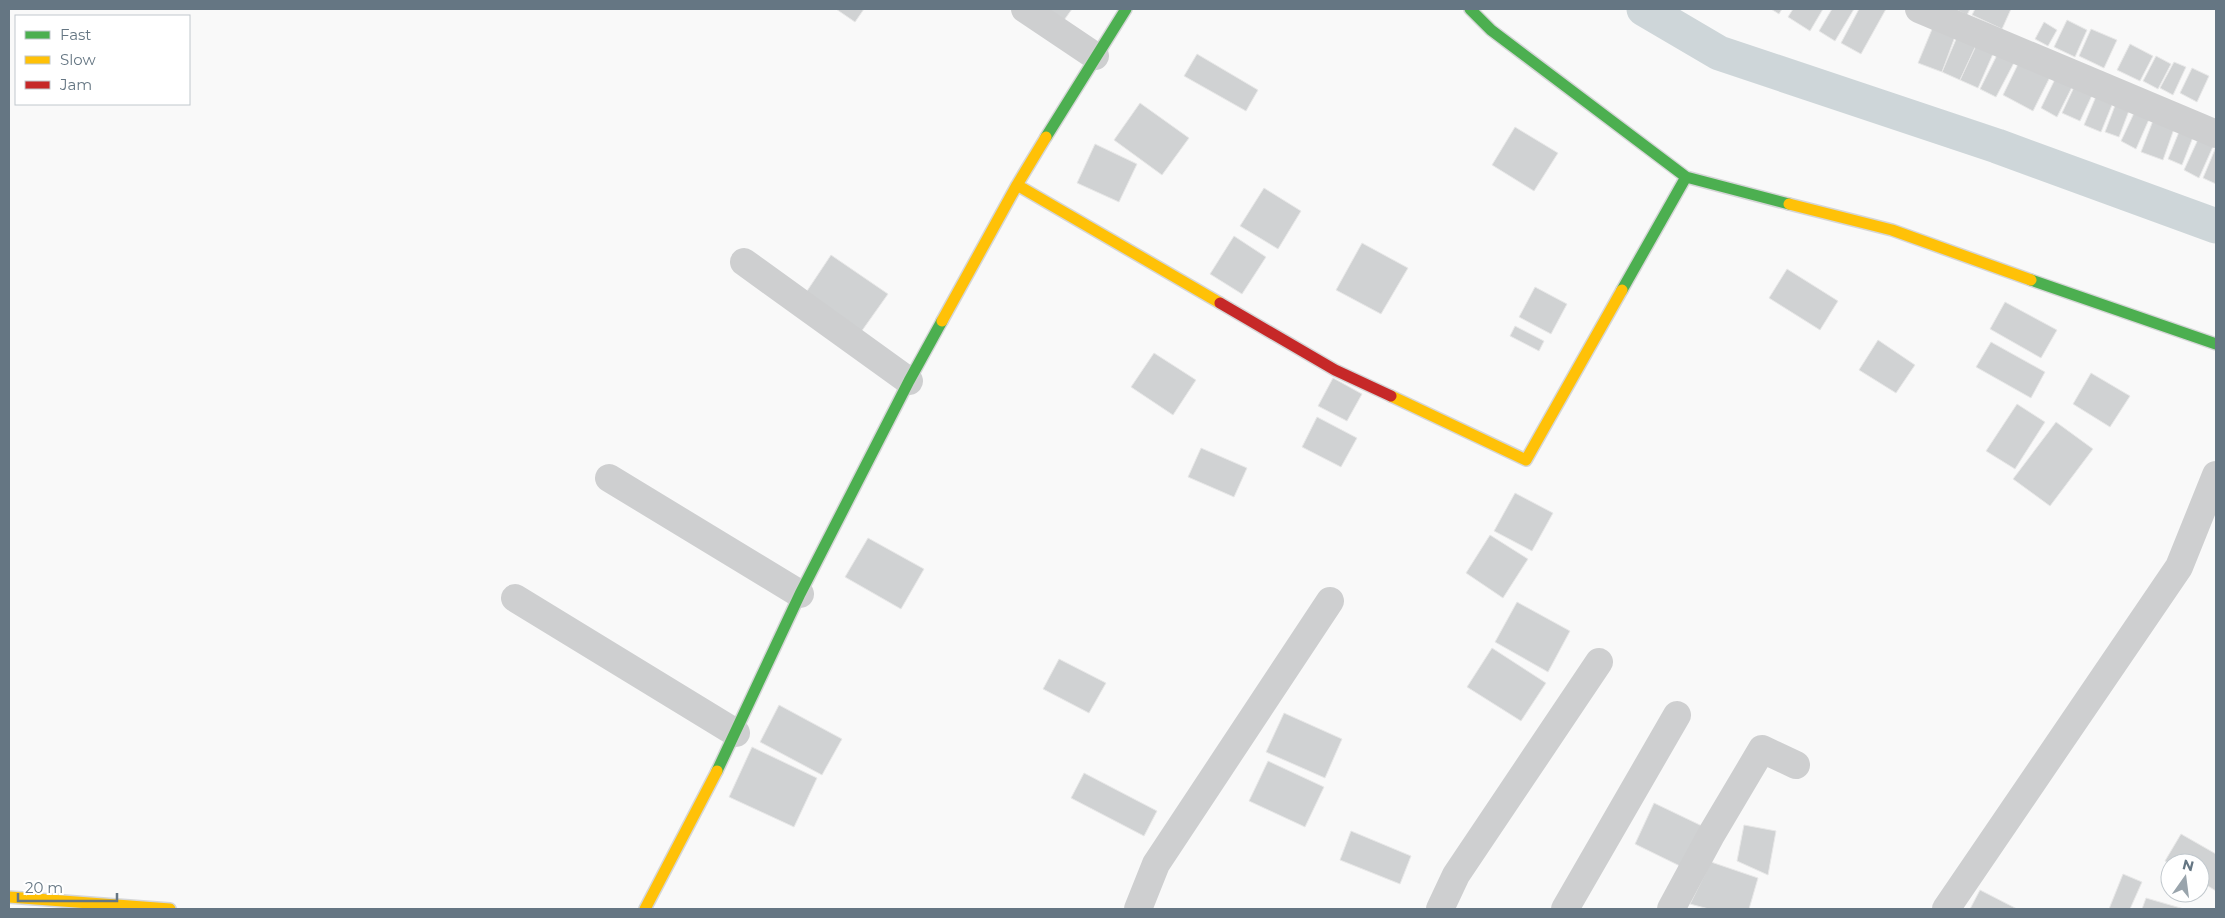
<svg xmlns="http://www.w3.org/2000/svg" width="2225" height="918" font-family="Montserrat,sans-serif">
  <rect width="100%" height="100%" fill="#f9f9f9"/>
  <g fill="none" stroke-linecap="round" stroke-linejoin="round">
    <path stroke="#ced6d9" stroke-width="35" d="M 1644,9 L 1719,53 L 1997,146 L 2216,226"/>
  </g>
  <path fill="#d0d2d3" stroke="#e8e8e8" d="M 836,9 L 864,9 L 855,22 Z
    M 1040,9 L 1072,9 L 1062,23 Z
    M 1771,9 L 1782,9 L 1779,14 Z
    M 1793,9 L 1823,9 L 1810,31 L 1788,17 Z
    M 1832,9 L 1854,9 L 1835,41 L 1819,31 Z
    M 1859,9 L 1886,9 L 1861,54 L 1841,43 Z
    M 1955,9 L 1970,9 L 1967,15 Z
    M 1975,9 L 2011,9 L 2002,29 L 1972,15 Z
    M 2067,20 L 2087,30 L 2075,57 L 2054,47 Z
    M 1935,22 L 1957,31 L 1942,72 L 1918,63 Z
    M 2044,22 L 2057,30 L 2048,46 L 2035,39 Z
    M 2091,29 L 2117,40 L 2104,68 L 2079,56 Z
    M 1960,30 L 1979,39 L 1960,80 L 1942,72 Z
    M 1979,39 L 1996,47 L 1978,88 L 1960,80 Z
    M 2130,44 L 2153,56 L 2140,81 L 2117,70 Z
    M 2000,49 L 2017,57 L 1996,97 L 1980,89 Z
    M 1197,54 L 1258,90 L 1246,111 L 1184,76 Z
    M 2022,56 L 2053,71 L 2033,111 L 2003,95 Z
    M 2156,56 L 2171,64 L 2158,89 L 2143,81 Z
    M 2174,62 L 2186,67 L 2173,95 L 2160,88 Z
    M 2192,68 L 2209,76 L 2197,102 L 2180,93 Z
    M 2058,73 L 2075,81 L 2057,117 L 2041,108 Z
    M 2076,83 L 2094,91 L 2080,121 L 2062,113 Z
    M 2097,94 L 2114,100 L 2101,132 L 2084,125 Z
    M 1140,103 L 1189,138 L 1162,175 L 1114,140 Z
    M 2116,103 L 2130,108 L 2119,137 L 2105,132 Z
    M 2135,111 L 2150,117 L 2136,149 L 2121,141 Z
    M 2154,118 L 2175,126 L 2163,160 L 2141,152 Z
    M 1515,127 L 1558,153 L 1534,191 L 1492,165 Z
    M 2181,127 L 2195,132 L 2182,165 L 2168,159 Z
    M 2200,135 L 2215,142 L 2199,178 L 2184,170 Z
    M 1095,144 L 1137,164 L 1119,202 L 1077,183 Z
    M 2216,147 L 2216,184 L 2203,178 Z
    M 1264,188 L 1301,211 L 1278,249 L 1240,226 Z
    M 1234,236 L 1266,257 L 1242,294 L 1210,274 Z
    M 1362,243 L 1408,268 L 1381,314 L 1336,290 Z
    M 831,255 L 888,294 L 861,332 L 805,294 Z
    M 1787,269 L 1838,301 L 1820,330 L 1769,298 Z
    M 1535,287 L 1567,304 L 1551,334 L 1519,317 Z
    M 2005,302 L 2057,330 L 2041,358 L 1990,329 Z
    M 1515,326 L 1544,341 L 1539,351 L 1510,336 Z
    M 1878,340 L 1915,365 L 1896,393 L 1859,370 Z
    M 1991,342 L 2045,372 L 2031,398 L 1976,367 Z
    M 1154,353 L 1196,380 L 1173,415 L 1131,387 Z
    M 2091,373 L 2130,396 L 2110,427 L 2073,404 Z
    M 1333,378 L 1362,394 L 1347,421 L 1318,406 Z
    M 2017,404 L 2045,422 L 2015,469 L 1986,451 Z
    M 1317,417 L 1357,438 L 1341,467 L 1302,447 Z
    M 2056,422 L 2093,449 L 2050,506 L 2013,479 Z
    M 1201,448 L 1247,468 L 1234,497 L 1188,477 Z
    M 1515,493 L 1553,513 L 1532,551 L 1494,531 Z
    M 1490,535 L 1528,559 L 1503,598 L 1466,573 Z
    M 868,538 L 924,569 L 901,609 L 845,577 Z
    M 1517,602 L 1570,631 L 1548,672 L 1495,642 Z
    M 1492,648 L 1546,683 L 1521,721 L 1467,687 Z
    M 1059,659 L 1106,683 L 1089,713 L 1043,689 Z
    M 779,705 L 842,739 L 822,775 L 760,742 Z
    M 1284,713 L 1342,739 L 1325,778 L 1266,752 Z
    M 752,747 L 817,778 L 794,827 L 729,797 Z
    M 1268,761 L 1324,787 L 1305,827 L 1249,801 Z
    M 1084,773 L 1157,811 L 1144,836 L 1071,798 Z
    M 1654,803 L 1702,826 L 1682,867 L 1635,844 Z
    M 1744,825 L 1776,831 L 1768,875 L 1737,861 Z
    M 1351,831 L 1411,856 L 1400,884 L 1340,860 Z
    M 2181,834 L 2216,854 L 2216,891 L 2200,881 L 2200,863 L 2170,864 L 2165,861 Z
    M 1711,862 L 1758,878 L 1749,909 L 1709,909 L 1690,904 Z
    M 2123,874 L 2142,882 L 2130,909 L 2109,909 Z
    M 1980,890 L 2017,909 L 1970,909 Z
    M 2146,898 L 2184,909 L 2142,909 Z"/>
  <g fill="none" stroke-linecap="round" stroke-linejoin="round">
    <defs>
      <path id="fast" d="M 1470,9 L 1491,30 L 1686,177 L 1789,204
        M 1046,137 L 1126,9
        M 2031,280 L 2216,344
        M 1622,290 L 1686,177
        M 717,771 L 800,594 L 909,381 L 942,321"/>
      <path id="slow" d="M 1017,185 L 1220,303
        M 1789,204 L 1892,230 L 2031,280
        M 942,321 L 1017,185 L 1046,137
        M 1391,396 L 1526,460 L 1622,290
        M 9,897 L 170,909
        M 645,909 L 717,771"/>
      <path id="jam" d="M 1220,303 L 1335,370 L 1391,396"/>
    </defs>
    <use href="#fast" stroke="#d5d6d7" stroke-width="14"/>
    <use href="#slow" stroke="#d5d6d7" stroke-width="14"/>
    <use href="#jam" stroke="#d5d6d7" stroke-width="14"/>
    <path stroke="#cecfd0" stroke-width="28" d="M 1025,9 L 1095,56
      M 1919,9 L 2216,134
      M 744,262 L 909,381
      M 609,478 L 800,594
      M 515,598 L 736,733
      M 1138,909 L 1156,864 L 1330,601
      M 1440,909 L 1456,875 L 1599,662
      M 1565,909 L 1677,715
      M 1671,909 L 1711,835 L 1762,749 L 1796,765
      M 1946,909 L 2179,567 L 2216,475"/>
    <use href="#fast" stroke="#4caf50" stroke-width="11"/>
    <use href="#slow" stroke="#ffc107" stroke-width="11"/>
    <use href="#jam" stroke="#c62828" stroke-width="11"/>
  </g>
  <rect width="2225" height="918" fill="none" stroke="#657683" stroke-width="20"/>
  <rect x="15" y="15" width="175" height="90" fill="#ffffff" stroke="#c1c8cd"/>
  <rect x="25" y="31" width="25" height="8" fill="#4caf50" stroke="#c1c8cd"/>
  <text x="60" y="40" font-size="15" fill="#657683">Fast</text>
  <rect x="25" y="56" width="25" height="8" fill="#ffc107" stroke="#c1c8cd"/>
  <text x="60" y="65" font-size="15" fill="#657683">Slow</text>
  <rect x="25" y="81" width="25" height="8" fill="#c62828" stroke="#c1c8cd"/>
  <text x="60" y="90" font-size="15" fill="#657683">Jam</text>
  <g transform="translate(2185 878) rotate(14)"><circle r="24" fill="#ffffff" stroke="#c1c8cd"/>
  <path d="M0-4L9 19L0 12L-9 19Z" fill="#99a4ac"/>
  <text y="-8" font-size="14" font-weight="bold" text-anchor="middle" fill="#657683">N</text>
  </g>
  <path d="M18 893v8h99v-8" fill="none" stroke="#657683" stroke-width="2.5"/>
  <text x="25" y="893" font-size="15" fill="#657683" stroke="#ffffff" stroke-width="4" paint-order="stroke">20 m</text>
</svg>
